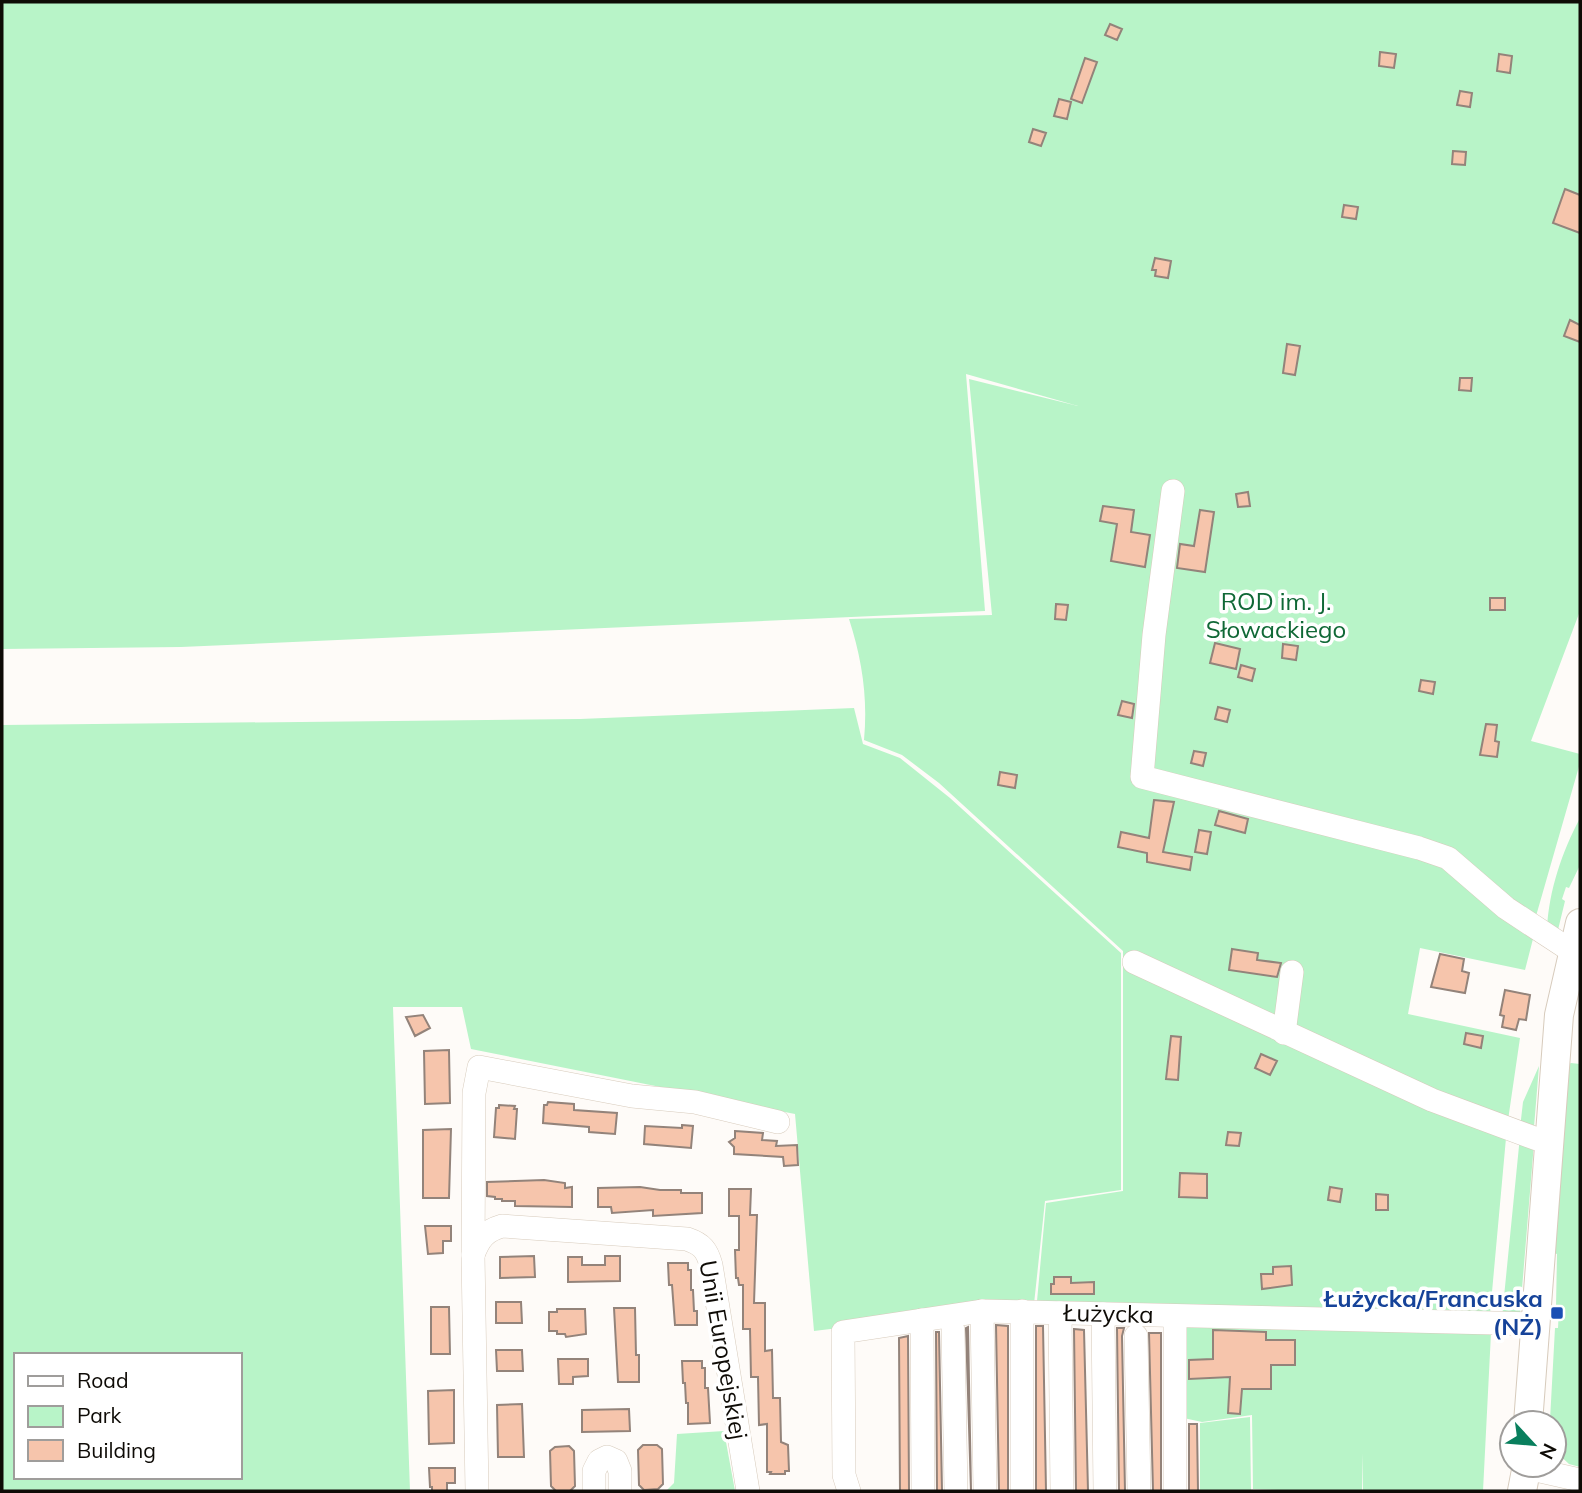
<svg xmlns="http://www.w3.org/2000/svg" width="1582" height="1493" font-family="Mulish,sans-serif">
  <rect width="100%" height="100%" fill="#fefbf8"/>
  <path fill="#b8f4c8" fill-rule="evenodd" d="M 2,2 L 1580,2 L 1580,611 L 1531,741 L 1580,754 L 1580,763 L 1536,916 L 1534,935 L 1525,970 L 1420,948 L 1408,1014 L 1520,1038 L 1507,1127 L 1490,1314 L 1491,1333 L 1483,1491 L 1363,1491 L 1363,1453 L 1362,1491 L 1200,1491 L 1200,1423 L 1250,1417 L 1251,1490 L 1278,1490 L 1253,1489 L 1252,1415 L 1202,1422 L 1179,1417 L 1176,1314 L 1036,1312 L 1046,1203 L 1123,1191 L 1123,951 L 939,783 L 902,755 L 864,740 C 868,698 862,659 849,619 L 992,615 L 969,379 L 1078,406 L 966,374 L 985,611 L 181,647 L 2,649 Z
    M 854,708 L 863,744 L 900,758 L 950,798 L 1121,953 L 1121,1190 L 1045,1201 L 1034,1304 L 814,1331 L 795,1114 L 471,1049 L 462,1007 L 393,1007 L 410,1491 L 2,1491 L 2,725 L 580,719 ZM 16,1355 L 240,1355 L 240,1477 L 16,1477 Z
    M 1580,818 L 1580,865 L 1569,888 L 1566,887 L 1562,899 L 1565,901 L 1557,934 L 1547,929 C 1549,890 1562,852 1580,818 Z
    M 1571,1063 L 1580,1064 L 1580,1467 L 1569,1464 L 1555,1451 L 1554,1423 L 1550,1423 L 1550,1420 L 1555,1328 L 1558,1328 L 1559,1308 L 1556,1307 L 1557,1254 L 1554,1253 L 1567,1065 Z
    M 1539,1066 L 1534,1127 L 1520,1128 L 1523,1102 Z
    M 1520,1136 L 1534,1143 L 1520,1313 L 1502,1317 Z
    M 724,1431 L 735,1491 L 666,1491 L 674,1483 L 677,1434 Z"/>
  <path fill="#f6c5ac" stroke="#93837a" stroke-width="2" d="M 1110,24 L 1122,29 L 1117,40 L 1105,35 Z
    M 1380,52 L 1396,54 L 1394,68 L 1379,66 Z
    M 1499,54 L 1512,56 L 1510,73 L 1497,71 Z
    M 1085,58 L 1097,62 L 1082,103 L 1071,99 Z
    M 1460,91 L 1472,93 L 1470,107 L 1457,105 Z
    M 1059,99 L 1071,102 L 1067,119 L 1054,116 Z
    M 1033,129 L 1046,133 L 1041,146 L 1029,142 Z
    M 1453,151 L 1466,152 L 1465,165 L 1452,164 Z
    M 1565,189 L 1580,195 L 1580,233 L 1553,223 Z
    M 1344,205 L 1358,207 L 1356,219 L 1342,217 Z
    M 1155,258 L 1171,261 L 1168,278 L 1155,276 L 1156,270 L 1152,270 Z
    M 1570,320 L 1580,325 L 1580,342 L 1564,336 Z
    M 1287,344 L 1300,346 L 1295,375 L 1283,373 Z
    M 1460,378 L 1472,378 L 1471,391 L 1459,390 Z
    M 1248,492 L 1250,506 L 1238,507 L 1236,494 Z
    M 1103,506 L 1134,510 L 1131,532 L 1150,535 L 1145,567 L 1111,561 L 1117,524 L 1100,521 Z
    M 1200,510 L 1214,512 L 1205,572 L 1177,568 L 1180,544 L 1194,546 Z
    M 1490,598 L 1505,598 L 1505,610 L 1490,610 Z
    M 1056,604 L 1068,605 L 1066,620 L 1055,619 Z
    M 1215,643 L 1240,649 L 1236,669 L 1210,663 Z
    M 1283,644 L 1298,646 L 1296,660 L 1282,658 Z
    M 1241,665 L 1255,669 L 1252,681 L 1238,677 Z
    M 1421,680 L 1435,682 L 1433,694 L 1419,691 Z
    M 1122,701 L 1134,704 L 1132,718 L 1118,715 Z
    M 1218,707 L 1230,710 L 1227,722 L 1215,719 Z
    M 1486,724 L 1497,725 L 1495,741 L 1499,742 L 1497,757 L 1480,755 Z
    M 1194,751 L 1206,753 L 1203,766 L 1191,763 Z
    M 1000,772 L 1017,775 L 1015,788 L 998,785 Z
    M 1154,800 L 1174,802 L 1163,852 L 1192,857 L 1190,870 L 1147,862 L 1147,853 L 1118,847 L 1121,832 L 1149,838 Z
    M 1219,811 L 1248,819 L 1245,833 L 1215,825 Z
    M 1199,830 L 1211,832 L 1207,854 L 1195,852 Z
    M 1232,949 L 1258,953 L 1257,960 L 1281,963 L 1277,977 L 1229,970 Z
    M 1440,954 L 1464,959 L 1462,971 L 1469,973 L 1465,993 L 1431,987 Z
    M 1505,990 L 1530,995 L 1526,1020 L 1519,1019 L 1516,1030 L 1502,1027 L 1504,1016 L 1500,1015 Z
    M 423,1015 L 430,1028 L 415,1036 L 406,1017 Z
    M 1466,1033 L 1483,1036 L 1481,1048 L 1464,1044 Z
    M 1171,1036 L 1181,1037 L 1178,1080 L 1166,1079 Z
    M 449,1050 L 450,1103 L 425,1104 L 424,1051 Z
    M 1261,1054 L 1277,1061 L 1270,1075 L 1255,1068 Z
    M 548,1102 L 574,1104 L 574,1110 L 617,1113 L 615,1134 L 589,1132 L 589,1127 L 543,1123 L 544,1105 L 547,1105 Z
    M 499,1105 L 515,1106 L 514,1109 L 517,1109 L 515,1139 L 494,1137 L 496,1108 L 499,1108 Z
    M 682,1125 L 693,1126 L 691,1148 L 644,1144 L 645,1126 L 682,1128 Z
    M 451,1129 L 449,1198 L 423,1198 L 423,1130 Z
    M 735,1131 L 763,1133 L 762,1140 L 777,1141 L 776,1146 L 797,1145 L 798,1165 L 784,1166 L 783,1157 L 734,1154 L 734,1147 L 729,1142 L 735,1138 Z
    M 1228,1132 L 1241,1133 L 1239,1146 L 1226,1145 Z
    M 1180,1173 L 1207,1174 L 1207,1198 L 1179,1197 Z
    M 544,1180 L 565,1183 L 565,1188 L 572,1187 L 572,1207 L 515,1206 L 515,1201 L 502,1201 L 502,1199 L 495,1199 L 495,1197 L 487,1196 L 487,1182 Z
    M 640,1187 L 660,1190 L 681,1190 L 681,1193 L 702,1193 L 702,1213 L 653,1216 L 653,1210 L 612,1213 L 611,1207 L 598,1207 L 598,1188 Z
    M 1330,1187 L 1342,1189 L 1340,1202 L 1328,1200 Z
    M 729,1189 L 751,1189 L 750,1215 L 757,1215 L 754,1303 L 765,1303 L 765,1351 L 772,1350 L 773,1398 L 780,1398 L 781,1442 L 788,1445 L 789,1471 L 785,1471 L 785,1474 L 770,1474 L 771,1472 L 767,1472 L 767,1424 L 759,1425 L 758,1377 L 751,1377 L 750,1329 L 743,1329 L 743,1285 L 739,1285 L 738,1278 L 736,1278 L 735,1250 L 739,1250 L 739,1216 L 729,1216 Z
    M 1376,1194 L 1388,1195 L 1388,1210 L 1376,1210 Z
    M 425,1226 L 451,1226 L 451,1241 L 443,1241 L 443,1253 L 428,1254 Z
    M 534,1256 L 535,1277 L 500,1278 L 500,1257 Z
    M 605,1256 L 620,1256 L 620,1281 L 568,1282 L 568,1257 L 582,1257 L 582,1265 L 605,1265 Z
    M 668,1263 L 688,1263 L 688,1270 L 691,1270 L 691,1290 L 693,1290 L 694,1311 L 697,1311 L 697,1325 L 675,1325 L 672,1285 L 669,1285 Z
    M 1291,1266 L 1292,1285 L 1262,1289 L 1261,1274 L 1273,1274 L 1273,1267 Z
    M 1054,1277 L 1071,1277 L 1071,1283 L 1094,1282 L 1094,1294 L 1051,1294 L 1051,1284 L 1054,1284 Z
    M 496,1302 L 521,1302 L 522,1323 L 496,1323 Z
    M 431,1307 L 449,1307 L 450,1354 L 431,1354 Z
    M 614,1308 L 635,1308 L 636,1355 L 639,1355 L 639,1382 L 618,1382 Z
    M 557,1309 L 585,1309 L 586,1334 L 566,1337 L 565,1334 L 557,1334 L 557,1331 L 549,1331 L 549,1312 L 557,1312 Z
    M 996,1325 L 1008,1326 L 1008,1491 L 999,1491 Z
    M 1036,1326 L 1043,1326 L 1046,1491 L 1036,1491 Z
    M 968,1327 L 971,1491 L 966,1328 Z
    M 1117,1328 L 1124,1328 L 1122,1336 L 1125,1491 L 1119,1491 Z
    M 1074,1329 L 1084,1330 L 1088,1491 L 1076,1491 Z
    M 1213,1330 L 1266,1332 L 1266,1340 L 1295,1340 L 1295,1365 L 1271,1365 L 1271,1389 L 1242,1389 L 1240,1414 L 1228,1413 L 1230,1377 L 1189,1379 L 1189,1360 L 1213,1359 Z
    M 936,1332 L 939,1332 L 942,1491 L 937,1491 Z
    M 1149,1333 L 1161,1333 L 1161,1491 L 1153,1491 Z
    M 908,1336 L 909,1491 L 900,1491 L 899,1338 Z
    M 496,1350 L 522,1350 L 523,1371 L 497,1371 Z
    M 558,1359 L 588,1359 L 588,1376 L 573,1377 L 573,1384 L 559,1384 Z
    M 682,1361 L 702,1361 L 702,1368 L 705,1368 L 705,1388 L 708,1388 L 710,1423 L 688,1424 L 688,1403 L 686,1403 L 685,1383 L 683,1383 Z
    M 454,1390 L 454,1443 L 429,1444 L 428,1391 Z
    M 522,1404 L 524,1457 L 498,1457 L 497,1405 Z
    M 629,1409 L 630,1431 L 582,1432 L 582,1410 Z
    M 1189,1424 L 1197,1424 L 1198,1491 L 1189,1491 Z
    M 643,1445 L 657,1445 L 662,1449 L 663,1484 L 658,1489 L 644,1490 L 639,1485 L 638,1450 Z
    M 569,1446 L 574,1451 L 575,1486 L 570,1491 L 556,1491 L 551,1486 L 550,1451 L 555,1447 Z
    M 429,1468 L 455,1468 L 455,1483 L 447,1483 L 447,1491 L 432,1491 L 432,1487 L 430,1487 Z"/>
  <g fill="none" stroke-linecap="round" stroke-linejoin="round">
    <defs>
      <g id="minor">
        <path d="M 1173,491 L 1154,635 L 1142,777 L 1419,848 L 1448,858 L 1506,908 L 1573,952"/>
        <path d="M 1134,962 L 1432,1100 L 1537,1139"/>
        <path d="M 1284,1033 L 1292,972"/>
        <path d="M 473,1255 C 479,1239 485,1231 502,1226 L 687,1239 C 702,1244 707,1250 711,1265 L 748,1491"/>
        <path d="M 982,1311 L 985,1491"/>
        <path d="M 1022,1311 L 1022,1491"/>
        <path d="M 1060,1313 L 1062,1491"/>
        <path d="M 1103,1314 L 1105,1491"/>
        <path d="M 1175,1316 L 1175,1491"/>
        <path d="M 922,1320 L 923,1491"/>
        <path d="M 953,1330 L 956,1491"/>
        <path d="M 1136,1336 L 1139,1491"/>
        <path d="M 1527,1468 L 1580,1480"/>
        <path d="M 477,1491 L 473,1255 L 474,1093 L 479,1067 L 632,1096 L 695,1102 L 778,1122"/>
        <path d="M 594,1491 L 594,1471 L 599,1461 L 607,1457 L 616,1461 L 620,1471 L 620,1491"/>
        <path id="s1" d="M 849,1491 L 844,1475 L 843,1332 L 982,1311 L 1535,1324"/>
      </g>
      <path id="major" d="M 1528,1423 L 1559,1015 L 1580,923
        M 1522,1491 L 1527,1465"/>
    </defs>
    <use href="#minor" stroke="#d7cbbc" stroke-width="24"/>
    <use href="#major" stroke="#d7cbbc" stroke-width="30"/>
    <use href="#minor" stroke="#fff" stroke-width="23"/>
    <use href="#major" stroke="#fff" stroke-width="28"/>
  </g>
  <rect fill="#1a4fb4" stroke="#fff" stroke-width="2.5" x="1550" y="1306" width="14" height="14" rx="3.5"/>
  <g text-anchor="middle" stroke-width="7" stroke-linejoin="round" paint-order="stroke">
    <g font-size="24" fill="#106836" stroke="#fff">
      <text x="1276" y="610">ROD im. J.<tspan x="1276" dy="28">Słowackiego</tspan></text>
    </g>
    <g font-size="24" font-weight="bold" fill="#164399" stroke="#fff" text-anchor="end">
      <text x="1543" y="1307">Łużycka/Francuska<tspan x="1543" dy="28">(NŻ)</tspan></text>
    </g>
    <g font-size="24" fill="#0e0b06" stroke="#fff">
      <text dy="8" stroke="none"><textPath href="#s1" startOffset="427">Łużycka</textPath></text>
      <text transform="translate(723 1350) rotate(80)" y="8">Unii Europejskiej</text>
    </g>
  </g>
  <rect width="1582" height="1493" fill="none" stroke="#0e0b06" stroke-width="7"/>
  <rect x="14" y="1353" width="228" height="126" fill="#ffffff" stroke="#9f9d9b" stroke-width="2"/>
  <rect x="28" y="1376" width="35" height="10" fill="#ffffff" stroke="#9f9d9b" stroke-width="2"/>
  <text x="77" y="1388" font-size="21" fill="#0e0b06">Road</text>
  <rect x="28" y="1406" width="35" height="21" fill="#b8f4c8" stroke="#9f9d9b" stroke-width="2"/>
  <text x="77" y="1423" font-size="21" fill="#0e0b06">Park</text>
  <rect x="28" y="1440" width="35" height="21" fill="#f6c5ac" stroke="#9f9d9b" stroke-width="2"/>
  <text x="77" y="1458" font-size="21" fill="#0e0b06">Building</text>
  <g transform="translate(1533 1444) rotate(116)"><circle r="33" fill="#ffffff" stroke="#9f9d9b" stroke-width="2"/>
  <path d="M0-5L12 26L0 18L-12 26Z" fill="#097f5d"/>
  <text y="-10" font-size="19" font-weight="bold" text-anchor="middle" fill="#0e0b06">N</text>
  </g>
</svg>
